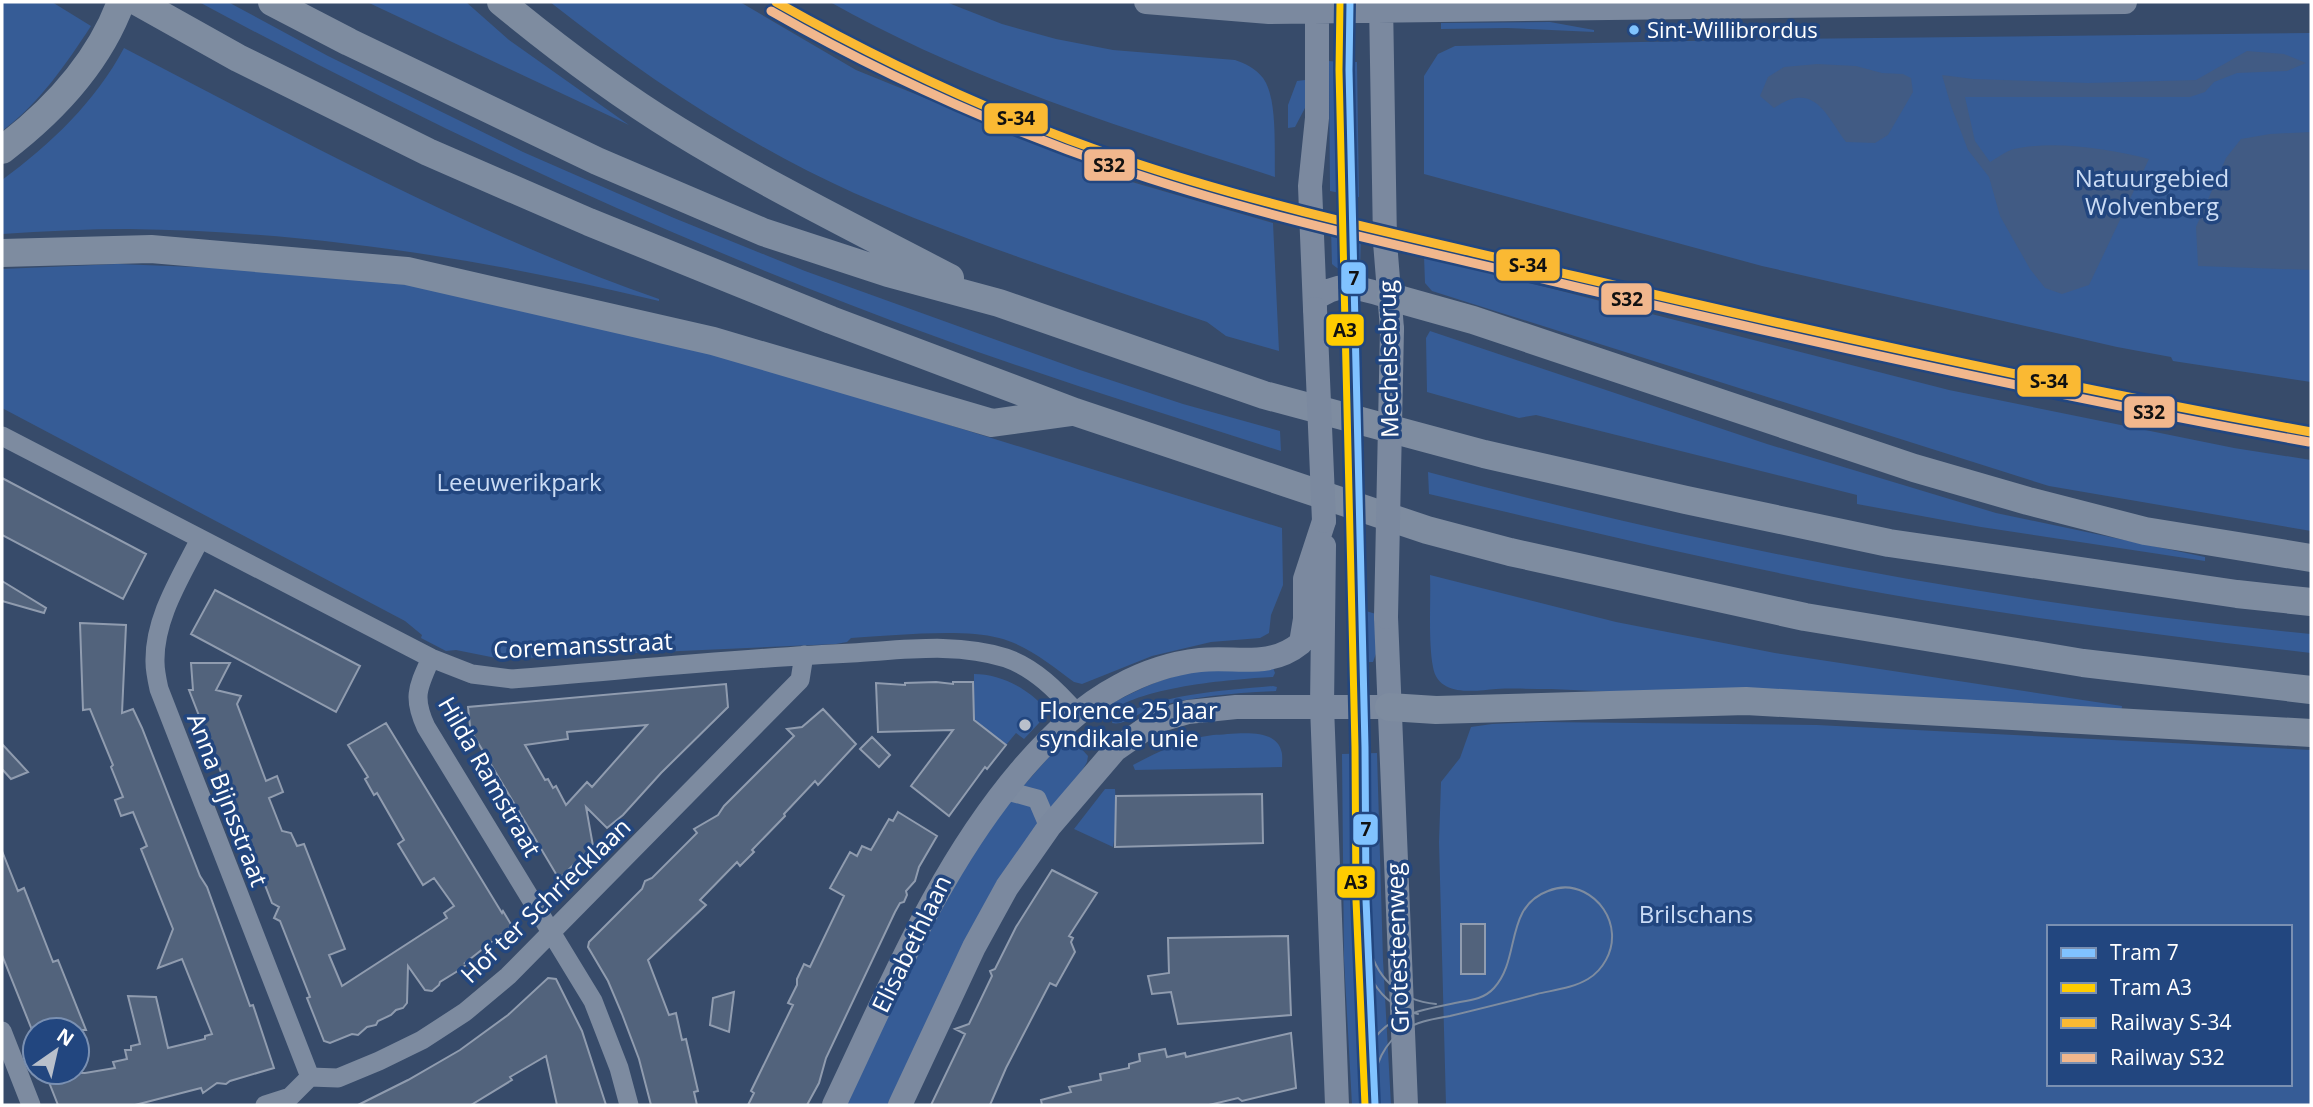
<svg xmlns="http://www.w3.org/2000/svg" width="2313" height="1107" font-family="'Open Sans',sans-serif">
  <rect width="100%" height="100%" fill="#374b6a"/>
  <path fill="#365c96" fill-rule="evenodd" d="M 2,2 L 52,2 L 91,26 C 66,64 39,104 2,131 Z
    M 199,2 L 228,2 L 328,56 L 523,152 L 674,218 L 805,271 L 1080,370 L 1183,404 L 1280,431 L 1281,451 C 1165,414 1048,378 934,336 C 681,244 436,130 199,2 Z
    M 367,2 L 466,2 L 509,40 L 629,125 Z
    M 550,2 L 740,2 L 856,70 L 1132,182 L 1273,223 L 1279,351 L 1226,336 L 1207,322 C 1089,281 969,243 854,193 C 745,144 644,76 550,2 Z
    M 830,2 L 946,2 L 1002,24 L 1056,39 L 1113,50 L 1235,60 C 1246,64 1255,68 1263,78 C 1278,98 1274,151 1275,177 C 1123,128 970,81 830,2 Z
    M 1550,22 L 1594,30 L 1594,32 L 1507,28 L 1441,29 L 1441,23 Z
    M 2311,33 L 2311,382 L 2173,361 L 2171,357 L 2117,347 L 1762,266 L 1424,174 L 1424,76 L 1438,54 L 1455,46 L 1785,39 Z
    M 124,48 C 298,139 473,234 659,299 L 659,301 C 486,259 308,231 129,229 C 87,229 44,231 2,234 L 2,180 C 50,145 96,101 124,48 Z
    M 1329,61 L 1339,62 L 1340,193 L 1330,191 Z
    M 1351,62 L 1357,62 L 1359,197 L 1353,196 Z
    M 1305,80 L 1305,108 L 1295,127 L 1288,128 L 1288,105 L 1297,81 Z
    M 1331,229 L 1361,236 L 1360,270 C 1349,272 1340,272 1332,264 Z
    M 1424,256 L 1949,390 L 2234,448 L 2311,460 L 2311,531 L 2049,486 L 1432,291 L 1425,283 Z
    M 118,264 L 246,269 L 410,285 L 701,348 L 1282,528 L 1283,585 L 1271,615 L 1269,633 L 1260,638 L 1211,642 L 1152,656 L 1082,684 L 1074,682 C 1051,665 1027,645 999,638 C 960,628 892,636 851,638 L 847,642 L 836,644 L 501,659 L 456,650 L 446,651 L 421,638 L 422,635 L 405,621 L 2,408 L 2,269 Z
    M 1430,331 L 1767,444 L 1996,513 L 2205,557 L 2205,561 L 1981,527 L 1857,504 L 1857,495 L 1536,415 L 1519,418 L 1427,392 L 1426,338 Z
    M 1428,472 C 1718,550 2013,605 2311,634 L 2311,653 C 2181,638 2051,621 1922,600 C 1756,572 1592,532 1429,494 Z
    M 1430,575 L 1616,622 L 1775,653 L 2122,706 L 2121,715 L 1551,689 C 1533,689 1514,688 1496,689 C 1474,691 1438,697 1433,667 C 1428,641 1431,601 1430,575 Z
    M 1349,606 L 1376,614 L 1377,651 L 1373,662 L 1350,662 Z
    M 1272,665 L 1275,673 L 1273,677 C 1235,679 1133,687 1108,715 L 1103,712 L 1105,707 C 1130,694 1157,679 1185,674 C 1214,668 1243,667 1272,665 Z
    M 974,674 C 1000,674 1028,688 1046,709 L 1039,723 L 1024,739 L 1016,733 L 1006,745 L 974,720 Z
    M 1273,686 L 1277,687 L 1276,691 C 1233,693 1193,696 1152,708 C 1139,712 1125,726 1112,723 L 1113,719 C 1161,694 1219,691 1273,686 Z
    M 1541,722 L 1817,725 L 2311,750 L 2311,1105 L 1446,1105 L 1439,842 L 1441,782 L 1460,758 L 1471,727 L 1492,724 ZM 2049,927 L 2290,927 L 2290,1084 L 2049,1084 Z
    M 1213,735 C 1231,735 1274,726 1281,750 C 1283,755 1282,762 1282,767 L 1135,770 L 1133,765 C 1160,751 1183,739 1213,735 Z
    M 1063,741 L 1077,744 L 1088,756 L 1087,762 L 889,1105 L 844,1105 L 935,912 L 994,819 Z
    M 1377,753 L 1383,960 L 1391,1105 L 1352,1105 L 1344,959 L 1342,754 Z
    M 1105,789 L 1115,789 L 1117,824 L 1113,847 L 1074,829 Z"/>
  <path fill="#415b84" d="M 2247,51 L 2284,54 L 2306,63 L 2287,71 L 2237,73 L 2214,82 L 2205,92 L 2190,97 L 1965,97 L 1975,141 L 1990,162 C 1997,158 2006,151 2014,149 C 2055,140 2109,149 2149,159 L 2089,285 L 2062,294 L 2045,288 L 2030,269 L 2000,216 L 1989,177 L 1968,150 L 1951,106 L 1942,75 L 1973,79 L 2088,83 L 2196,80 Z
    M 1817,64 L 1856,66 L 1882,73 L 1903,74 L 1911,78 L 1913,92 L 1888,135 L 1875,143 L 1846,142 C 1826,116 1815,80 1774,108 L 1760,96 L 1768,77 L 1784,67 Z
    M 2311,132 L 2311,270 L 2198,266 L 2196,227 L 2226,158 L 2241,139 L 2270,134 Z"/>
  <path fill="#52637c" stroke="#909caf" stroke-width="2" fill-rule="evenodd" d="M 2,478 L 146,554 L 123,599 L 2,535 Z
    M 2,581 L 46,608 L 44,613 L 2,601 Z
    M 215,590 L 360,666 L 336,712 L 191,634 Z
    M 80,623 L 126,625 L 122,713 L 133,709 L 142,728 L 200,876 L 207,887 L 250,1006 L 253,1005 L 274,1068 L 230,1081 L 226,1084 L 217,1083 L 203,1093 L 201,1088 L 135,1105 L 58,1105 L 45,1072 L 85,1073 L 115,1068 L 113,1062 L 127,1059 L 125,1050 L 131,1050 L 131,1046 L 140,1044 L 128,996 L 156,997 L 168,1048 L 205,1039 L 205,1036 L 212,1034 L 182,959 L 158,968 L 173,929 L 141,849 L 147,846 L 133,812 L 121,816 L 115,800 L 123,797 L 111,767 L 113,765 L 90,709 L 83,710 Z
    M 191,663 L 230,663 L 216,690 L 241,696 L 237,704 L 266,781 L 277,776 L 283,792 L 269,798 L 282,831 L 291,833 L 297,846 L 304,844 L 345,949 L 329,955 L 342,986 L 447,918 L 444,913 L 454,906 L 434,878 L 423,885 L 398,844 L 404,840 L 377,793 L 374,795 L 365,779 L 368,777 L 348,745 L 386,723 L 502,913 L 503,911 L 512,926 L 465,963 L 467,964 L 461,969 L 440,982 L 439,985 L 432,991 L 425,990 L 408,966 L 407,1003 L 403,1008 L 396,1010 L 391,1015 L 378,1021 L 376,1025 L 367,1027 L 358,1035 L 352,1034 L 330,1043 L 324,1041 L 307,998 L 310,997 L 280,921 L 274,918 L 279,907 L 272,903 L 189,690 L 193,690 Z
    M 936,682 L 953,684 L 953,682 L 973,682 L 974,720 L 1006,745 L 987,769 L 985,767 L 949,816 L 911,786 L 953,730 L 878,732 L 876,683 L 905,685 L 905,683 Z
    M 726,684 L 728,707 L 661,773 L 623,815 L 607,828 L 586,807 L 593,846 L 559,879 L 474,736 L 471,736 L 468,707 ZM 647,725 L 592,787 L 587,782 L 566,805 L 556,786 L 553,788 L 548,779 L 545,780 L 525,745 L 568,739 L 567,732 Z
    M 823,709 L 856,744 L 818,785 L 815,781 L 784,814 L 785,816 L 752,850 L 754,852 L 740,866 L 737,862 L 700,900 L 706,905 L 648,960 L 669,1015 L 676,1013 L 682,1040 L 686,1039 L 698,1091 L 694,1092 L 697,1105 L 651,1105 L 639,1059 L 622,1014 L 608,981 L 588,947 L 589,942 L 642,889 L 645,881 L 652,878 L 697,833 L 694,829 L 718,815 L 724,806 L 794,736 L 787,729 L 802,727 Z
    M 872,737 L 890,755 L 879,767 L 860,749 Z
    M 2,744 L 28,772 L 11,779 L 2,769 Z
    M 1262,794 L 1263,843 L 1115,847 L 1116,796 Z
    M 898,812 L 937,836 L 919,867 L 915,881 L 906,891 L 907,895 L 904,902 L 900,903 L 895,912 L 826,1058 L 819,1083 L 807,1105 L 748,1105 L 754,1093 L 751,1091 L 793,1005 L 788,1003 L 797,985 L 797,979 L 804,964 L 810,967 L 844,896 L 830,888 L 850,852 L 857,856 L 862,846 L 871,850 L 889,819 L 893,821 Z
    M 2,851 L 18,891 L 24,888 L 53,962 L 58,960 L 86,1030 L 32,1030 L 2,955 Z
    M 1052,870 L 1097,893 L 1069,936 L 1073,938 L 1071,942 L 1075,952 L 1056,986 L 1050,983 L 1006,1068 L 990,1105 L 931,1105 L 965,1034 L 955,1029 L 969,1024 L 992,976 L 990,971 L 995,969 L 1016,927 Z
    M 1461,924 L 1485,924 L 1485,974 L 1461,974 Z
    M 1288,936 L 1291,1015 L 1178,1024 L 1171,992 L 1152,994 L 1148,976 L 1169,973 L 1168,938 Z
    M 548,978 L 556,979 L 582,1031 L 606,1105 L 557,1105 L 546,1056 L 510,1077 L 512,1080 L 471,1105 L 358,1105 L 408,1080 L 460,1050 L 508,1015 Z
    M 734,992 L 729,1032 L 710,1025 L 713,998 Z
    M 1291,1033 L 1296,1088 L 1242,1101 L 1238,1098 L 1209,1105 L 1042,1105 L 1041,1100 L 1071,1092 L 1069,1087 L 1101,1080 L 1100,1074 L 1129,1068 L 1129,1064 L 1140,1061 L 1139,1054 L 1165,1049 L 1167,1057 L 1185,1053 L 1186,1057 Z"/>
  <g fill="none" stroke-linecap="round" stroke-linejoin="round">
    <path stroke="#7d8ba0" stroke-width="19" d="M 2,436 L 431,658 L 472,674 L 512,679 C 626,670 739,658 852,653 C 903,650 957,642 1006,658 C 1035,668 1057,691 1077,713
      M 200,539 C 181,577 154,618 155,662 C 155,671 157,680 159,689 L 310,1077
      M 431,658 C 418,687 412,697 426,727 L 593,1001 L 619,1068 L 629,1105
      M 1004,790 L 1037,799 L 1049,827
      M 2,1031 L 31,1105
      M 265,1105 L 290,1097 L 310,1077 L 338,1078 L 379,1061 L 422,1040 L 465,1012 L 508,976 L 800,680 L 804,655"/>
    <path stroke="#7b899f" stroke-width="24" d="M 1146,2 L 1269,12 L 2125,2
      M 1381,2 L 1385,242 L 1392,329
      M 1315,299 C 1344,278 1359,289 1391,297
      M 1315,309 L 1310,186 L 1317,118 L 1317,2
      M 1324,546 L 1322,706 L 1337,1105
      M 1386,617 L 1406,1105
      M 834,1105 C 890,988 938,867 1023,768 C 1051,736 1081,706 1119,686 C 1143,673 1173,663 1200,660 C 1237,656 1269,669 1301,643 L 1305,619 L 1305,579 L 1324,521
      M 900,1105 L 974,947 L 1007,887 L 1049,827 L 1115,750 L 1145,729 L 1164,719 L 1188,712 L 1236,707 L 1389,707"/>
    <path stroke="#7e8ca0" stroke-width="28" d="M 138,2 L 238,58 L 428,152 L 589,222 L 831,320 L 1075,412 L 1427,530 L 1510,552 L 1805,617 L 2083,663 L 2311,690
      M 272,2 L 349,42 L 597,161 L 763,232 L 888,273 L 999,303 L 1264,395 L 1484,454 L 1686,500 L 1889,543 L 2237,594 L 2311,602
      M 501,2 C 557,48 615,92 677,130 C 765,184 858,230 950,278
      M 2,150 C 52,112 99,62 121,2
      M 2,253 L 151,249 L 407,271 L 713,341 L 992,423 L 1072,412
      M 1391,297 L 1473,320 L 1914,468 L 2028,501 L 2145,531 L 2311,558
      M 1389,707 L 1436,710 L 1746,701 L 2311,733"/>
    <path stroke="#7e8ca0" stroke-width="2" d="M 1357,930 C 1363,967 1375,1005 1418,1014
      M 1368,940 C 1374,976 1399,1001 1436,1004
      M 1362,1073 C 1369,1016 1414,1012 1460,1002 C 1473,1000 1485,998 1494,988 C 1521,959 1504,907 1548,891 C 1560,886 1572,886 1584,892 C 1600,900 1611,916 1612,934 C 1613,952 1603,970 1588,979 C 1573,988 1554,990 1537,994 C 1508,1002 1479,1009 1450,1016 C 1434,1019 1418,1021 1404,1030 C 1384,1043 1374,1065 1374,1088"/>
    <path stroke="#7b899f" stroke-width="24" d="M 1315,309 L 1324,521
      M 1386,617 L 1392,329"/>
    <defs>
      <path id="rail-1" d="M 776,2 C 886,64 1000,117 1120,158 C 1270,209 1425,240 1579,277 C 1822,334 2065,387 2311,432"/>
      <path id="rail-2" d="M 771,11 C 881,74 996,126 1115,167 C 1265,219 1422,250 1576,287 C 1819,344 2063,398 2309,442"/>
    </defs>
    <use href="#rail-1" stroke="#22467f" stroke-width="14"/>
    <use href="#rail-2" stroke="#22467f" stroke-width="14"/>
    <use href="#rail-1" stroke="#fab933" stroke-width="9"/>
    <use href="#rail-2" stroke="#f1b78d" stroke-width="9"/>
    <defs>
      <path id="tram-1" d="M 1350,2 L 1349,70 L 1365,747 L 1366,900 L 1375,1105"/>
      <path id="tram-2" d="M 1340,2 L 1339,70 L 1355,747 L 1356,900 L 1365,1105"/>
    </defs>
    <use href="#tram-1" stroke="#22467f" stroke-width="12"/>
    <use href="#tram-2" stroke="#22467f" stroke-width="12"/>
    <use href="#tram-1" stroke="#80c2ff" stroke-width="7"/>
    <use href="#tram-2" stroke="#fc0" stroke-width="7"/>
  </g>
  <circle fill="#80c4ff" stroke="#22467f" stroke-width="2.5" cx="1634" cy="30" r="6"/>
  <circle fill="#b9c0cb" stroke="#22467f" stroke-width="2.5" cx="1025" cy="725" r="7"/>
  <g text-anchor="middle" stroke-width="7" stroke-linejoin="round" paint-order="stroke">
    <g font-size="22" fill="#fff" stroke="#22467f" text-anchor="start">
      <text x="1647" y="38">Sint-Willibrordus</text>
    </g>
    <g font-size="24" fill="#cbdcf5" stroke="#22467f">
      <text x="2152" y="187">Natuurgebied<tspan x="2152" dy="28">Wolvenberg</tspan></text>
      <text x="519" y="491">Leeuwerikpark</text>
      <text x="1696" y="923">Brilschans</text>
    </g>
    <g font-size="24" fill="#fff" stroke="#22467f">
      <text transform="translate(1389 359) rotate(-91)" y="8">Mechelsebrug</text>
      <text transform="translate(583 646) rotate(-3)" y="8">Coremansstraat</text>
      <text transform="translate(489 777) rotate(60)" y="8">Hilda Ramstraat</text>
      <text transform="translate(227 800) rotate(69)" y="8">Anna Bijnsstraat</text>
      <text transform="translate(546 901) rotate(-44)" y="8">Hof ter Schriecklaan</text>
      <text transform="translate(912 944) rotate(-64)" y="8">Elisabethlaan</text>
      <text transform="translate(1398 948) rotate(-92)" y="8">Grotesteenweg</text>
    </g>
    <g font-size="24" fill="#fff" stroke="#22467f" text-anchor="start">
      <text x="1039" y="719">Florence 25 Jaar<tspan x="1039" dy="28">syndikale unie</tspan></text>
    </g>
  </g>
  <g stroke="#22467f" stroke-width="2.5">
    <rect x="983" y="102" width="66" height="33" rx="7" fill="#fab933"/>
    <rect x="1083" y="148" width="53" height="34" rx="7" fill="#f1b78d"/>
    <rect x="1495" y="248" width="66" height="34" rx="7" fill="#fab933"/>
    <rect x="1340" y="261" width="27" height="34" rx="7" fill="#80c2ff"/>
    <rect x="1600" y="282" width="53" height="34" rx="7" fill="#f1b78d"/>
    <rect x="1325" y="313" width="40" height="34" rx="7" fill="#fc0"/>
    <rect x="2016" y="364" width="66" height="34" rx="7" fill="#fab933"/>
    <rect x="2123" y="395" width="53" height="34" rx="7" fill="#f1b78d"/>
    <rect x="1352" y="813" width="27" height="33" rx="7" fill="#80c2ff"/>
    <rect x="1336" y="865" width="40" height="34" rx="7" fill="#fc0"/>
  </g>
  <g font-size="19" text-anchor="middle" font-weight="bold" fill="#111">
    <text x="1016" y="125">S-34</text>
    <text x="1109" y="172">S32</text>
    <text x="1528" y="272">S-34</text>
    <text x="1354" y="285">7</text>
    <text x="1627" y="306">S32</text>
    <text x="1345" y="337">A3</text>
    <text x="2049" y="388">S-34</text>
    <text x="2149" y="419">S32</text>
    <text x="1366" y="836">7</text>
    <text x="1356" y="889">A3</text>
  </g>
  <rect width="2313" height="1107" fill="none" stroke="#ffffff" stroke-width="7"/>
  <rect x="2047" y="925" width="245" height="161" fill="#22467f" stroke="#7a90b2" stroke-width="2"/>
  <rect x="2061" y="948" width="35" height="10" fill="#80c2ff" stroke="#7a90b2" stroke-width="2"/>
  <text x="2110" y="960" font-size="21" fill="#ffffff">Tram 7</text>
  <rect x="2061" y="983" width="35" height="10" fill="#ffcc00" stroke="#7a90b2" stroke-width="2"/>
  <text x="2110" y="995" font-size="21" fill="#ffffff">Tram A3</text>
  <rect x="2061" y="1018" width="35" height="10" fill="#fab933" stroke="#7a90b2" stroke-width="2"/>
  <text x="2110" y="1030" font-size="21" fill="#ffffff">Railway S-34</text>
  <rect x="2061" y="1053" width="35" height="10" fill="#f1b78d" stroke="#7a90b2" stroke-width="2"/>
  <text x="2110" y="1065" font-size="21" fill="#ffffff">Railway S32</text>
  <g transform="translate(56 1051) rotate(34)"><circle r="33" fill="#22467f" stroke="#7a90b2" stroke-width="2"/>
  <path d="M0-5L12 26L0 18L-12 26Z" fill="#b9c0cb"/>
  <text y="-10" font-size="19" font-weight="bold" text-anchor="middle" fill="#ffffff">N</text>
  </g>
</svg>
